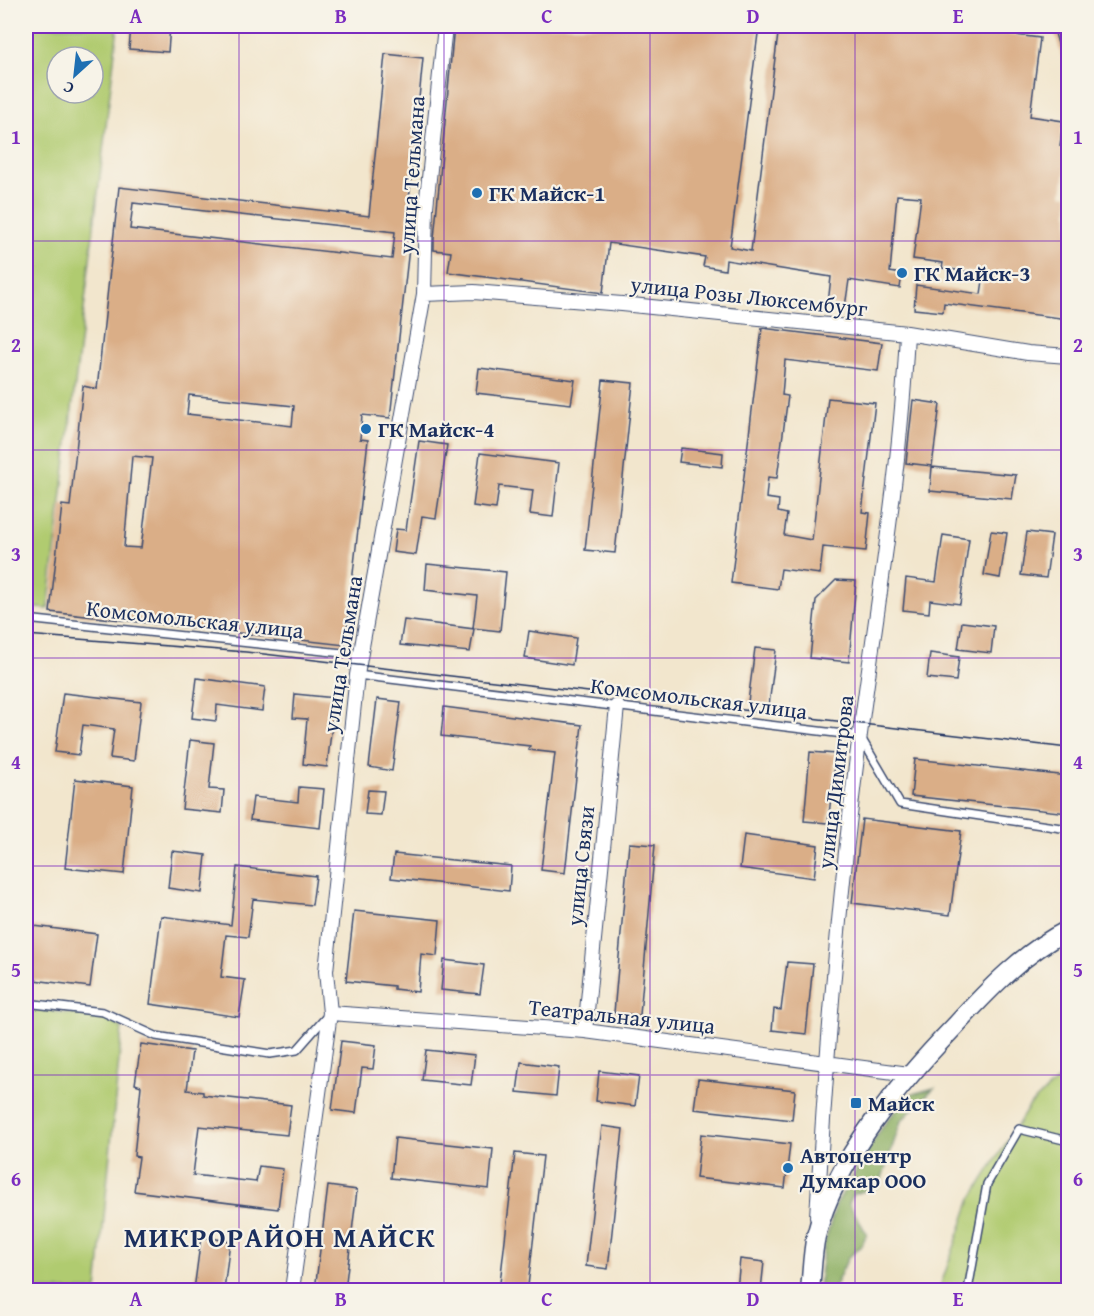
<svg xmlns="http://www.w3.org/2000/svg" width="1094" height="1316" font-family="'Gentium Book Plus',serif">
  <rect width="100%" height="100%" fill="#f7f3e8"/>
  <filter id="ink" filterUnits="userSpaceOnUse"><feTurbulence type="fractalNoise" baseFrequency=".0167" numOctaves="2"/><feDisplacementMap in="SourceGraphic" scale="12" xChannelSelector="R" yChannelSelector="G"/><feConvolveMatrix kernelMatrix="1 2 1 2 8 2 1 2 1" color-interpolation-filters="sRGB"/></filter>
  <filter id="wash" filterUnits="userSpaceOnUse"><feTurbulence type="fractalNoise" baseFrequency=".008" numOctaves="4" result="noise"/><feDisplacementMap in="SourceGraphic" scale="24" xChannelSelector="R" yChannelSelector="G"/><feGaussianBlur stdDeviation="1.35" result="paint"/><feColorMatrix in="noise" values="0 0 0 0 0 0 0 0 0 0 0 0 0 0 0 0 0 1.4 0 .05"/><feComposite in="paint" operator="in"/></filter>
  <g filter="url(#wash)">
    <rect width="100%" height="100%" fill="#f2e6cd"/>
    <path fill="#b0cb70" stroke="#667d67" stroke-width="1.5" fill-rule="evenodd" d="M 26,26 L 118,26 L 48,609 L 26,607 ZM 57,57 L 93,57 L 93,93 L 57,93 Z
      M 26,1008 L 105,1018 L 122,1028 L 97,1290 L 26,1290 Z
      M 1068,1071 L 1068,1290 L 939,1290 L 971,1199 L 1030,1105 Z"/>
    <path fill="#8caf62" stroke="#546f60" stroke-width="1.5" d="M 934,1088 L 901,1121 L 879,1187 L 853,1194 L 849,1204 L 867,1234 L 861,1246 L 848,1258 L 833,1290 L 818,1290 L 824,1246 L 836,1204 L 883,1126 L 909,1095 Z"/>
    <g id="blocks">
      <path fill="#daae87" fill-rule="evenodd" d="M 131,26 L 170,26 L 168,52 L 129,49 Z
        M 454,26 L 759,26 L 730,247 L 751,251 L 779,26 L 938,26 L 1040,38 L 1030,116 L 1063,121 L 1060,146 L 1068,146 L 1062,194 L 1068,195 L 1068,319 L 944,303 L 943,312 L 914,309 L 916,285 L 981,294 L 984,274 L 942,268 L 943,263 L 913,259 L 921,197 L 897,195 L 890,272 L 902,274 L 900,288 L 849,280 L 845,307 L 828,304 L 831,277 L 726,260 L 725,270 L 703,266 L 705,257 L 609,243 L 603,293 L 448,272 L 451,252 L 434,250 L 434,239 Z
        M 1053,26 L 1066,26 L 1068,69 L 1065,69 Z
        M 385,54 L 423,58 L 407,220 L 412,221 L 390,418 L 362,415 L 360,439 L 368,440 L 345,645 L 50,612 L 62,505 L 70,506 L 83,386 L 97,389 L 119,187 L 369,216 ZM 133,203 L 395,232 L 392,259 L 130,229 ZM 189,395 L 294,406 L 292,426 L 187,414 ZM 132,456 L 152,458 L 141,548 L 124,547 Z
        M 762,328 L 882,343 L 878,371 L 785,360 L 782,395 L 788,396 L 777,478 L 768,477 L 766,498 L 779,500 L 778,512 L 787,514 L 784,535 L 812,540 L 828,398 L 875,403 L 862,512 L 870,513 L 866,551 L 823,547 L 820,574 L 781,569 L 778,589 L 731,583 Z
        M 479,368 L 575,380 L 571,404 L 476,393 Z
        M 603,380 L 633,383 L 615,553 L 585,550 Z
        M 913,400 L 940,404 L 932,466 L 906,463 Z
        M 419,441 L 447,445 L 436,518 L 422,516 L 416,555 L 393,552 L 396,529 L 406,530 Z
        M 681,448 L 723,453 L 722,467 L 679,462 Z
        M 480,453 L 559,463 L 553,517 L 530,514 L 533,490 L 499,486 L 496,509 L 473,506 Z
        M 932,467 L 1016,475 L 1012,499 L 930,491 Z
        M 991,531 L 1007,533 L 1000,578 L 984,575 Z
        M 1027,532 L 1052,535 L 1046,578 L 1021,575 Z
        M 943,535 L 969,539 L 960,604 L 930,600 L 929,613 L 903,610 L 906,578 L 936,582 Z
        M 427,564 L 506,572 L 500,631 L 473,628 L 477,596 L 425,590 Z
        M 836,580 L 856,581 L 849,662 L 810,658 L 816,600 Z
        M 404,620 L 474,629 L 470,652 L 400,645 Z
        M 962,622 L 994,626 L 991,653 L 958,649 Z
        M 529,631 L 576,638 L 572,665 L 525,658 Z
        M 755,648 L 776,650 L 769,705 L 748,702 Z
        M 930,653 L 959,657 L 956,681 L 927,678 Z
        M 197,678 L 265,687 L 262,711 L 217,705 L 216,721 L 192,718 Z
        M 63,693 L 141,702 L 134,761 L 110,758 L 114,729 L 83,725 L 79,755 L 55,752 Z
        M 295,694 L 335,698 L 327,767 L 303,764 L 307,719 L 293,718 Z
        M 377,699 L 401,702 L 392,771 L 369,767 Z
        M 444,707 L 582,725 L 565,873 L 541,870 L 555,753 L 529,750 L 530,746 L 441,736 Z
        M 190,740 L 214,743 L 209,789 L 224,790 L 222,813 L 182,809 Z
        M 810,752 L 836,754 L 828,823 L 804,821 Z
        M 915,759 L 1068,776 L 1068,813 L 911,796 Z
        M 75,779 L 133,786 L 124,874 L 65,868 Z
        M 299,787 L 324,789 L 320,828 L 250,820 L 253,797 L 298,802 Z
        M 368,790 L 384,791 L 381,815 L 365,814 Z
        M 862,819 L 961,831 L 950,915 L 852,903 Z
        M 744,835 L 818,845 L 814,878 L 740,868 Z
        M 629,843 L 655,845 L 640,1015 L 614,1013 Z
        M 172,851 L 206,855 L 202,893 L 168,888 Z
        M 394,854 L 511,866 L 509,891 L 391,878 Z
        M 237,867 L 316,876 L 312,905 L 253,899 L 248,937 L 226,935 L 221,977 L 245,980 L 239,1017 L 150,1004 L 161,916 L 231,925 Z
        M 354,911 L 440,920 L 437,956 L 421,954 L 418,992 L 394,989 L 394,986 L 346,981 Z
        M 26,925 L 97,934 L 90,987 L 26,979 Z
        M 444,960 L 484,965 L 480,994 L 441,990 Z
        M 787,962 L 813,964 L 806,1034 L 772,1030 L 774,1009 L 781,1010 Z
        M 341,1041 L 376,1045 L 373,1069 L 362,1068 L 356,1113 L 332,1110 Z
        M 141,1044 L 192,1051 L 187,1090 L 203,1092 L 203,1095 L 291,1105 L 287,1135 L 199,1126 L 193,1175 L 256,1182 L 259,1166 L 283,1169 L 278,1209 L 134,1191 L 139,1157 L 134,1156 L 141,1086 L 135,1084 Z
        M 426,1050 L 475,1055 L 471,1085 L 422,1080 Z
        M 521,1062 L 559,1067 L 556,1096 L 517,1092 Z
        M 599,1071 L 639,1076 L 635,1106 L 596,1101 Z
        M 698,1079 L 795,1090 L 792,1120 L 694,1109 Z
        M 602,1126 L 623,1129 L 608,1269 L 586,1266 Z
        M 701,1134 L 790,1144 L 785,1188 L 696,1178 Z
        M 395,1138 L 493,1149 L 489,1189 L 391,1178 Z
        M 515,1153 L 543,1156 L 528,1286 L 500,1283 Z
        M 328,1186 L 357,1190 L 345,1290 L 315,1290 Z
        M 201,1237 L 230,1241 L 224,1290 L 194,1290 Z
        M 740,1259 L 764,1262 L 761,1290 L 737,1290 Z"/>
    </g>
  </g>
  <g filter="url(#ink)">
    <use href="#blocks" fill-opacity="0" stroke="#3b4a6f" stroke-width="1.5"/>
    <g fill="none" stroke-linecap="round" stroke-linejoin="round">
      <defs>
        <path id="lane" d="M 26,619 L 361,655
          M 357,675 L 860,736 L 900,804 L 1068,829
          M 26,1003 L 103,1012 L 156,1036 L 270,1054 L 297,1050 L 327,1016
          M 968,1290 L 987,1184 L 1019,1129 L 1068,1141"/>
        <path id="street" d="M 424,294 L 474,292 L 622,304 L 907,333 L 1028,353 L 1068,356
          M 330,1013 L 585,1031 L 909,1074
          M 585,1031 L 617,706
          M 817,1217 C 826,1056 839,894 860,734 C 878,600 901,467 907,333
          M 292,1290 L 330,1013 L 326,971 L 357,675 L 424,294 L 426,207 L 445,26"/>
        <path id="secondary" d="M 810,1290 C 812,1273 812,1254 816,1236 C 835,1159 901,1082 955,1026 C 988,990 1024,952 1068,930"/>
      </defs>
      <use href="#lane" stroke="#3b4a6f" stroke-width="10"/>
      <use href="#street" stroke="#3b4a6f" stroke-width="16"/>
      <use href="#secondary" stroke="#3b4a6f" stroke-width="21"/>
      <use href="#lane" stroke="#fff" stroke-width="7"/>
      <use href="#street" stroke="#fff" stroke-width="14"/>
      <use href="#secondary" stroke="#fff" stroke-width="18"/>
      <path stroke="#1b2f5e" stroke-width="1.5" d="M 26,635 L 246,652 L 1068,748"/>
    </g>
  </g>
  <path fill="none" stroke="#7b2cbf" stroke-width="1.5" stroke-opacity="0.55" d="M 239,26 L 239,1290M 444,26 L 444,1290M 650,26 L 650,1290M 855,26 L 855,1290M 26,241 L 1068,241M 26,450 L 1068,450M 26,658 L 1068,658M 26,866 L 1068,866M 26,1075 L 1068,1075"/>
  <g fill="#1f6fb2" stroke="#f7f3e8" stroke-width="2">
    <circle cx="477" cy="193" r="6"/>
    <circle cx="902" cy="273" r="6"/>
    <circle cx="366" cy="429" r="6"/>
    <rect x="850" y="1097" width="12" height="12" rx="3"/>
    <circle cx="788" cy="1168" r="6"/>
  </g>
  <g text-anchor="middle" stroke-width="4.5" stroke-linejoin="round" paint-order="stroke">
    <g font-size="22" fill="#1b2f5e" stroke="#f7f3e8">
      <text transform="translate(411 175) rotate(-86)" y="8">улица Тельмана</text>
      <text transform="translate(749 296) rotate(6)" y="8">улица Розы Люксембург</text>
      <text transform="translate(195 619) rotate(6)" y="8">Комсомольская улица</text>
      <text transform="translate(342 654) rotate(-81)" y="8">улица Тельмана</text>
      <text transform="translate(699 698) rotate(7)" y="8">Комсомольская улица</text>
      <text transform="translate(835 782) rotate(-83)" y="8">улица Димитрова</text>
      <text transform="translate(580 866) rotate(-84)" y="8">улица Связи</text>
      <text transform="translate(622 1016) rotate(6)" y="8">Театральная улица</text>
    </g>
    <g font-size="22" font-weight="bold" fill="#1b2f5e" stroke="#f7f3e8" text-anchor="start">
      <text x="489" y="201">ГК Майск-1</text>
      <text x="914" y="281">ГК Майск-3</text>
      <text x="378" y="437">ГК Майск-4</text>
      <text x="868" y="1111">Майск</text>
      <text x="800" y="1163">Автоцентр<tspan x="800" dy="25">Думкар ООО</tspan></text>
    </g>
    <g font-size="28" font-weight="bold" letter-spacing="1.5" fill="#1b2f5e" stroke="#f7f3e8">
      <text x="280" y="1247">МИКРОРАЙОН МАЙСК</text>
    </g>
  </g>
  <rect width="1094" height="1316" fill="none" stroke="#f7f3e8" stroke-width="66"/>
  <g transform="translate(75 75) rotate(207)"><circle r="28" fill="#f7f3e8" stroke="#9fa5b1" stroke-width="1.5"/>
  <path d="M0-4.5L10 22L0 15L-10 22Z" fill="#1f6fb2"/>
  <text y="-9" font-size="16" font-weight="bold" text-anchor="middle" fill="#1b2f5e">С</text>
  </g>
  <rect x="33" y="33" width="1028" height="1250" fill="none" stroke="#7b2cbf" stroke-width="2"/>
  <g font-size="20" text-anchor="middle" font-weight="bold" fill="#7b2cbf">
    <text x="136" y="23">A</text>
    <text x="341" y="23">B</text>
    <text x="547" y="23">C</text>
    <text x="753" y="23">D</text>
    <text x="958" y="23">E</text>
    <text x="16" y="144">1</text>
    <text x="1078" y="144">1</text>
    <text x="16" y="352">2</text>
    <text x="1078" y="352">2</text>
    <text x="16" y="561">3</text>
    <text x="1078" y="561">3</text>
    <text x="16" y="769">4</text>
    <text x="1078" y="769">4</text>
    <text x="16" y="977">5</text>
    <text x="1078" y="977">5</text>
    <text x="16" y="1186">6</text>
    <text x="1078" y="1186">6</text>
    <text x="136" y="1306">A</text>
    <text x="341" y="1306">B</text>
    <text x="547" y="1306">C</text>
    <text x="753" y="1306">D</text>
    <text x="958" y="1306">E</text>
  </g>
</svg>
